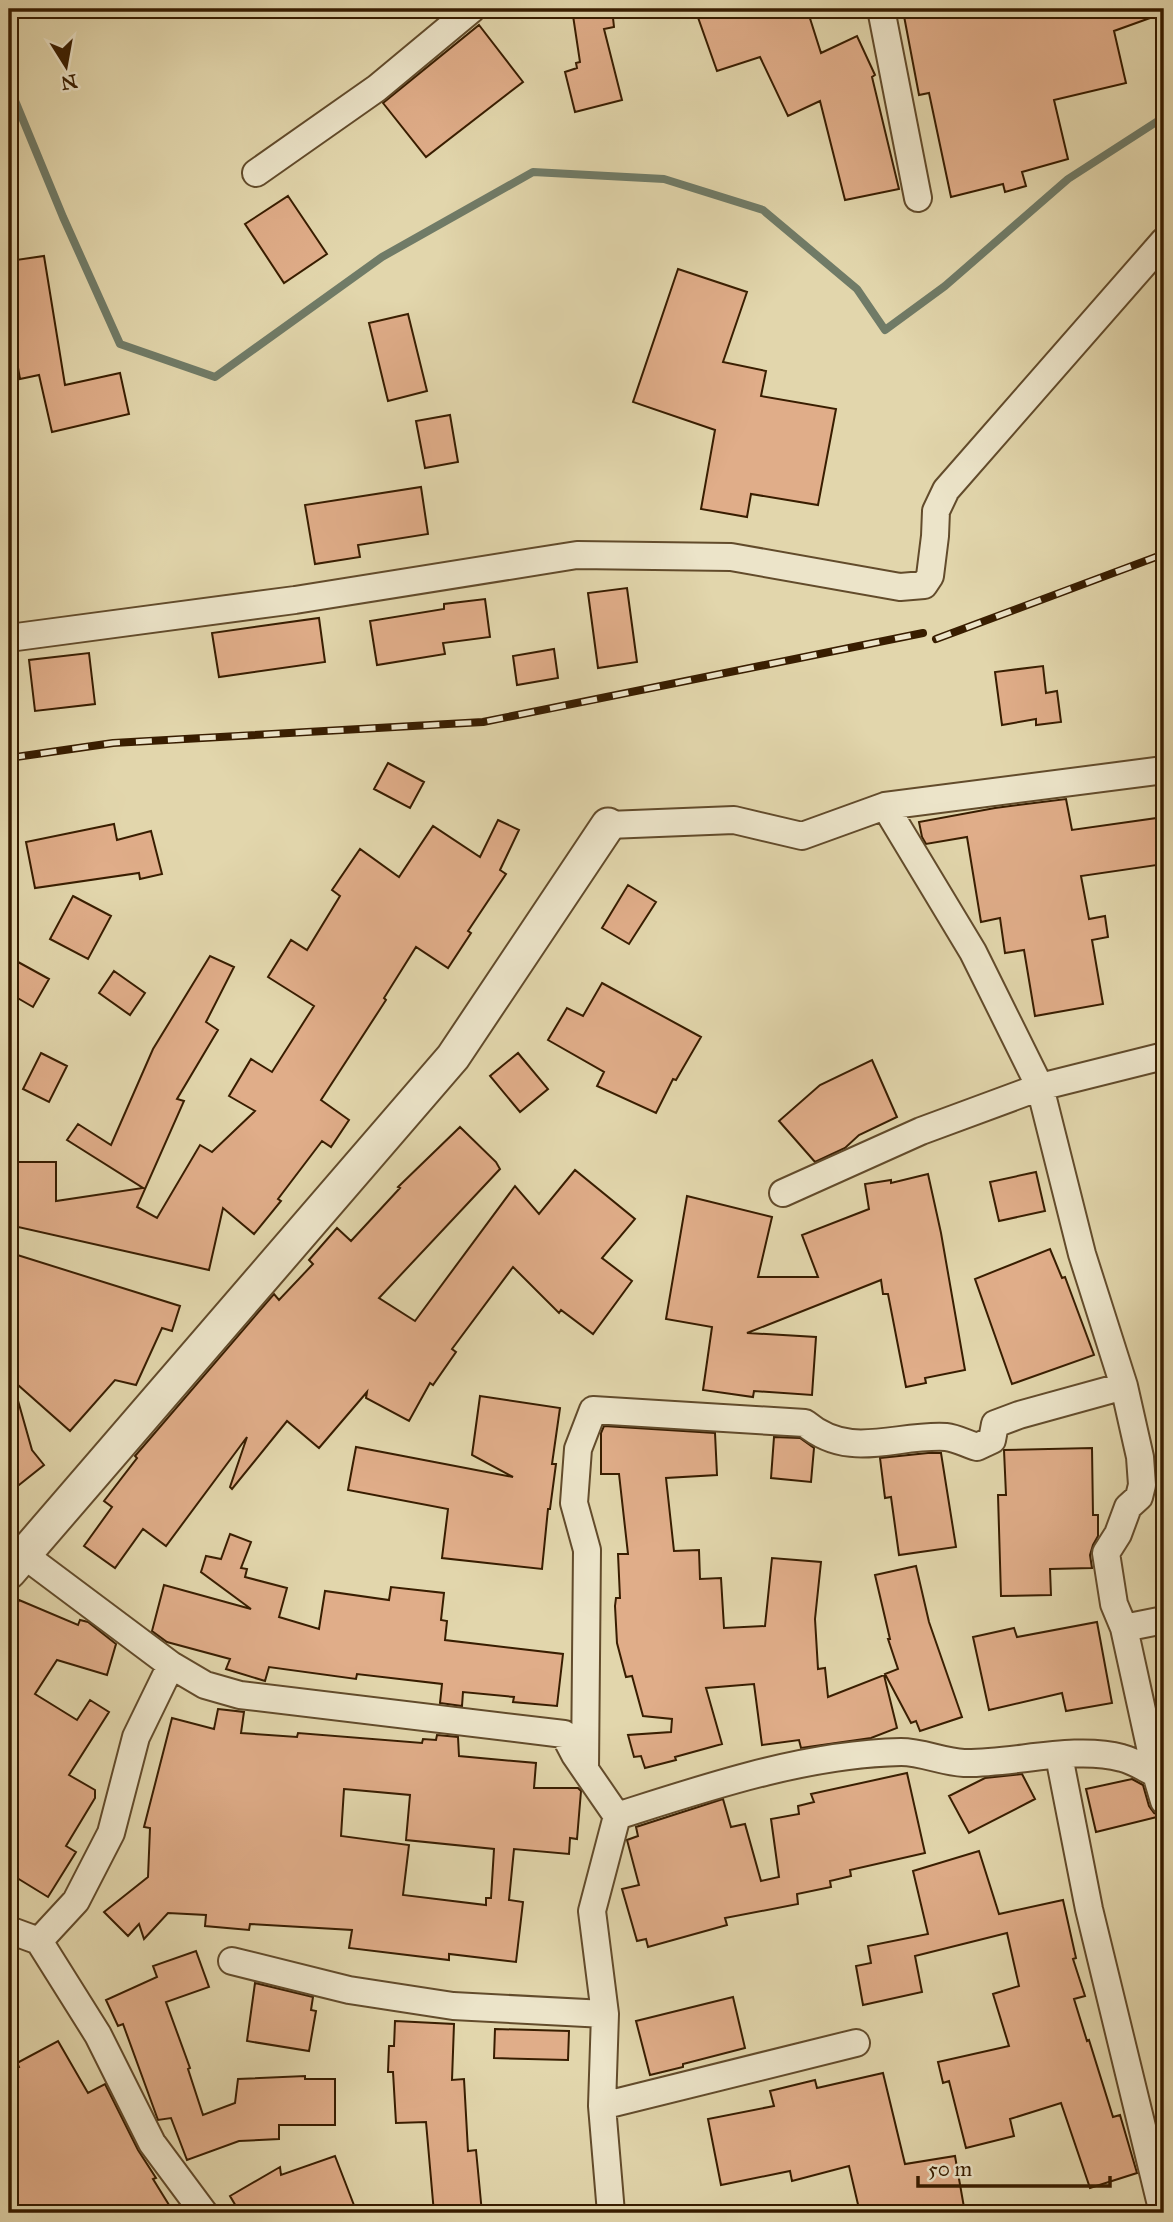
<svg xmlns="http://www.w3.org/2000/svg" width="1173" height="2222" font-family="'IM FELL Great Primer',serif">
  <rect width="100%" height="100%" fill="#e2d6ac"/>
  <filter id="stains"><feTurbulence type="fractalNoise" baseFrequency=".00286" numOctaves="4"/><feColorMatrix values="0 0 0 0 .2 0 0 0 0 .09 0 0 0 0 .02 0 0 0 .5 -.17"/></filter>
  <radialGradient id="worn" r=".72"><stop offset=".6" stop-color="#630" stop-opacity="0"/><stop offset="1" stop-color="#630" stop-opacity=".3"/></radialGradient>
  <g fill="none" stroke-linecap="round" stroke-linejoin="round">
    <path stroke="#707b67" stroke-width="8" d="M 9,36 L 12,9
      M 9,86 L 63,217 L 120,344 L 215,377 L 382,257 L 533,172 L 664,179 L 763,210 L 857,289 L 885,330 L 945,286 L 1068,179 L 1164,117"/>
  </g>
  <path fill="#e0ad89" stroke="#381d00" stroke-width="2" fill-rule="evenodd" d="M 572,9 L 612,9 L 614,27 L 604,29 L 622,100 L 575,112 L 565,72 L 577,68 L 576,63 L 580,62 Z
    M 695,9 L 807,9 L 821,53 L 857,36 L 875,75 L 872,77 L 899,189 L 845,200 L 820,101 L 788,116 L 760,57 L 717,71 Z
    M 940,9 L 960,9 L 961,14 L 985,9 L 1164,9 L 1164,13 L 1114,31 L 1126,83 L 1054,100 L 1068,159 L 1022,172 L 1026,186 L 1005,192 L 1003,184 L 951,197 L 929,93 L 919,95 L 904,16 Z
    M 479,25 L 523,82 L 426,157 L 383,103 Z
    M 288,196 L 327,254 L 284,283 L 245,224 Z
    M 44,256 L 65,385 L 120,373 L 129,414 L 52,432 L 39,375 L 20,379 L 9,317 L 9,261 Z
    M 678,269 L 747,292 L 723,362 L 766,371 L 761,396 L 836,409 L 818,505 L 751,494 L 747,517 L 701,509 L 715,430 L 633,402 Z
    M 408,314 L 427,391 L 388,401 L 369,323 Z
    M 450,415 L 458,462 L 425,468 L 416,421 Z
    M 421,487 L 428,534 L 358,545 L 360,557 L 315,564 L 305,505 Z
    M 627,588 L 637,662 L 598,668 L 588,593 Z
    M 485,599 L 490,637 L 443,643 L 445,654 L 377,665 L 370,621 L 444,609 L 444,604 Z
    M 319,618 L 325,662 L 219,677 L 212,633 Z
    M 554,649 L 558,678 L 517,685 L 513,656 Z
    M 89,653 L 95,704 L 35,711 L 29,660 Z
    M 1043,666 L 1046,693 L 1057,691 L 1061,722 L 1036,725 L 1036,719 L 1002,725 L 995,672 Z
    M 388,763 L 424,782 L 410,808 L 374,789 Z
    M 1066,799 L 1072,830 L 1164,817 L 1164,864 L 1081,876 L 1089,919 L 1105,916 L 1108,937 L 1092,940 L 1103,1004 L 1035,1016 L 1024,950 L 1005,953 L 1000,918 L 981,922 L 967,837 L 926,844 L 922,837 L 919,822 L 995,808 Z
    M 498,820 L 519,830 L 500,870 L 506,874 L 468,931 L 471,933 L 448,968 L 416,947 L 384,998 L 386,1000 L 321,1100 L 349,1120 L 331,1147 L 322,1141 L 278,1199 L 281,1201 L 254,1234 L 223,1208 L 209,1270 L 18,1227 L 18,1162 L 56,1162 L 56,1201 L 143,1188 L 67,1140 L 78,1124 L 111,1145 L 153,1049 L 210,956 L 234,967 L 206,1022 L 218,1030 L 177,1099 L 184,1101 L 137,1207 L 157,1218 L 200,1145 L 212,1152 L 255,1111 L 229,1096 L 251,1059 L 272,1072 L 314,1006 L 268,977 L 291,940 L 307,950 L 340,896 L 332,890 L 360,849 L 399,877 L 433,826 L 480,857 Z
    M 114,824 L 117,840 L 151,831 L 162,874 L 140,879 L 139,873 L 35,888 L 26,842 Z
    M 628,885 L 656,902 L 629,944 L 602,928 Z
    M 73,896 L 111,916 L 88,959 L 50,939 Z
    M 9,957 L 49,979 L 33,1007 L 9,993 Z
    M 114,971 L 145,993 L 130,1015 L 99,993 Z
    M 602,983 L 701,1037 L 676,1080 L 673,1079 L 656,1113 L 597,1086 L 604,1072 L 548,1040 L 567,1008 L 583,1016 Z
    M 41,1053 L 67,1066 L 49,1102 L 23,1089 Z
    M 518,1053 L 548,1089 L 520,1112 L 490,1076 Z
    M 872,1060 L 897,1117 L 859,1135 L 845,1148 L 815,1162 L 779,1121 L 820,1085 Z
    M 460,1127 L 496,1162 L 500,1169 L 379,1298 L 415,1321 L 515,1186 L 539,1214 L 575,1170 L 635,1219 L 602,1258 L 632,1281 L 593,1334 L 561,1310 L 559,1313 L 513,1267 L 452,1349 L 456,1352 L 433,1385 L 430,1383 L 409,1421 L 366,1398 L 367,1392 L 319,1448 L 287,1421 L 232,1489 L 230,1487 L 247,1437 L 166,1546 L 143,1529 L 115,1568 L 84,1546 L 112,1507 L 104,1501 L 137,1458 L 135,1456 L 274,1294 L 279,1300 L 313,1264 L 309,1260 L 337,1228 L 351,1241 L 400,1188 L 398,1187 Z
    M 1036,1172 L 1045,1211 L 999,1221 L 990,1182 Z
    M 928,1174 L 941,1233 L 965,1370 L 925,1378 L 926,1383 L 906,1387 L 888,1294 L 883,1294 L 881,1280 L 747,1333 L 816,1337 L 812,1395 L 754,1391 L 753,1397 L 703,1390 L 712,1327 L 666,1319 L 687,1196 L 772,1217 L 758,1277 L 818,1277 L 802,1235 L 869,1209 L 865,1184 L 891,1180 L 891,1183 Z
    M 1050,1249 L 1062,1278 L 1065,1277 L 1094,1355 L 1012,1384 L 975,1279 Z
    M 11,1253 L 180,1306 L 172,1331 L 162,1328 L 136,1385 L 115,1380 L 70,1431 L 9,1377 L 9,1266 L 12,1266 Z
    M 15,1390 L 32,1450 L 44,1465 L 9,1493 L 9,1391 Z
    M 480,1396 L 560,1408 L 552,1464 L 556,1464 L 550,1509 L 548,1509 L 542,1569 L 442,1558 L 448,1509 L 348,1490 L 356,1447 L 513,1477 L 472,1455 Z
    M 604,1426 L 715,1433 L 717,1475 L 666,1478 L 674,1551 L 699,1550 L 700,1579 L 721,1578 L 724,1628 L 765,1626 L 772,1558 L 821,1562 L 815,1619 L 818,1669 L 825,1668 L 828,1697 L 884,1675 L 897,1728 L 871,1738 L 801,1748 L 799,1740 L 762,1745 L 754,1684 L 706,1688 L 722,1744 L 675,1757 L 676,1760 L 645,1768 L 641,1756 L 634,1757 L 628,1735 L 671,1732 L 672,1719 L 643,1716 L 632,1676 L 626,1677 L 617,1643 L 615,1606 L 616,1598 L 620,1598 L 618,1554 L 628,1554 L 619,1474 L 601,1474 L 601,1433 Z
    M 774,1437 L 800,1438 L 814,1448 L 811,1482 L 771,1478 Z
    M 1092,1448 L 1093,1515 L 1098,1515 L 1098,1536 L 1093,1545 L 1090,1555 L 1092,1568 L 1050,1569 L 1051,1595 L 1001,1596 L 998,1495 L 1006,1495 L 1004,1450 Z
    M 928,1453 L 941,1453 L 956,1547 L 899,1555 L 891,1497 L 885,1498 L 880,1458 Z
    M 230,1534 L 251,1542 L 241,1568 L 247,1569 L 245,1577 L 287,1588 L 279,1617 L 319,1629 L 325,1591 L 389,1600 L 391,1587 L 444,1593 L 441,1620 L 447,1621 L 445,1640 L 563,1654 L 557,1706 L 513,1702 L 514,1697 L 463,1692 L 462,1706 L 440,1703 L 442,1684 L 357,1674 L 356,1679 L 269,1667 L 265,1681 L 226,1669 L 230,1659 L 167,1642 L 152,1631 L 164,1585 L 251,1609 L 201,1572 L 206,1556 L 221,1559 Z
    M 916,1566 L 929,1622 L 962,1717 L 920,1731 L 916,1721 L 911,1723 L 885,1674 L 898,1669 L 888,1639 L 890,1639 L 875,1575 Z
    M 19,1600 L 78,1625 L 80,1620 L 88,1622 L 116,1644 L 107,1675 L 57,1660 L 35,1694 L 77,1720 L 90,1700 L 109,1712 L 69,1775 L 95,1790 L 95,1798 L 66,1846 L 76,1852 L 48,1897 L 9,1873 L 9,1624 Z
    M 1097,1622 L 1112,1703 L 1066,1711 L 1062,1693 L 989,1710 L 973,1637 L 1014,1628 L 1017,1637 Z
    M 218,1709 L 244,1712 L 241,1733 L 297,1737 L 298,1733 L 422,1743 L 423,1739 L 436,1740 L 437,1735 L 458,1737 L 459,1756 L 536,1763 L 534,1788 L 578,1788 L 581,1791 L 577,1839 L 570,1838 L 569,1854 L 514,1849 L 509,1900 L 523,1902 L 516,1962 L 449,1954 L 449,1960 L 349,1948 L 352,1930 L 250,1924 L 249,1930 L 205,1926 L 206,1915 L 168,1913 L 144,1939 L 139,1924 L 128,1936 L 104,1912 L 148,1877 L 150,1828 L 144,1827 L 172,1718 L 214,1729 ZM 344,1789 L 410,1795 L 406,1840 L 494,1849 L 491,1898 L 486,1898 L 486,1905 L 403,1895 L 409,1845 L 341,1836 Z
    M 907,1773 L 925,1853 L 850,1870 L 851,1876 L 830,1881 L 831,1887 L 797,1894 L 798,1904 L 725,1918 L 727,1925 L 648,1947 L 646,1939 L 637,1941 L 622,1889 L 639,1885 L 627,1840 L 638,1836 L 636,1827 L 723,1799 L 731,1827 L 745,1824 L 761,1881 L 779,1877 L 771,1819 L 799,1814 L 798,1806 L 814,1802 L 811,1794 Z
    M 1022,1774 L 1035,1799 L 969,1833 L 949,1796 L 985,1778 Z
    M 1132,1779 L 1143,1785 L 1149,1806 L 1154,1813 L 1161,1816 L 1096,1832 L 1086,1789 Z
    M 979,1851 L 999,1914 L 1063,1900 L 1076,1958 L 1073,1959 L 1085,1996 L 1074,1999 L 1087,2041 L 1089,2040 L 1113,2117 L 1120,2115 L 1137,2173 L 1090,2188 L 1061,2103 L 1010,2119 L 1014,2136 L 966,2148 L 949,2081 L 943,2083 L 938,2062 L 1009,2046 L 993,1994 L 1019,1986 L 1007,1933 L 915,1956 L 922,1992 L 863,2005 L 856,1966 L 871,1963 L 868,1946 L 928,1934 L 913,1871 Z
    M 196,1951 L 209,1987 L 166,2002 L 190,2068 L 188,2069 L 203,2115 L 235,2103 L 238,2079 L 305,2076 L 305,2079 L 335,2079 L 335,2125 L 279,2125 L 279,2139 L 239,2141 L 187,2160 L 171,2118 L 158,2120 L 123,2024 L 118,2026 L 106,2000 L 157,1977 L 153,1966 Z
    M 255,1983 L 313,1997 L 311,2010 L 316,2011 L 309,2051 L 247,2041 Z
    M 733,1997 L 745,2048 L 683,2064 L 683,2067 L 650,2075 L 636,2021 Z
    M 395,2021 L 454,2024 L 452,2080 L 464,2079 L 468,2151 L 476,2150 L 482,2213 L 434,2213 L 426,2122 L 396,2123 L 393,2072 L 388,2072 L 389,2046 L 394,2046 Z
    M 495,2029 L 569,2031 L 568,2060 L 494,2058 Z
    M 58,2041 L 88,2093 L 105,2084 L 138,2150 L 156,2178 L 153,2179 L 174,2213 L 9,2213 L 9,2072 L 19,2067 L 17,2063 Z
    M 883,2073 L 905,2164 L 955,2156 L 965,2213 L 860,2213 L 849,2166 L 792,2181 L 790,2171 L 721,2185 L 708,2119 L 774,2106 L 770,2091 L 815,2080 L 817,2088 Z
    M 335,2156 L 357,2213 L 240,2213 L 230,2196 L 280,2167 L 281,2175 Z"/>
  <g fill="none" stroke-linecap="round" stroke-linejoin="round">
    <defs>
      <path id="minor" d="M 881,9 L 918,198
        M 256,173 L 377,88 L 472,9
        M 9,638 L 295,600 L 577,555 L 731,557 L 900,587 L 924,585 L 930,576 L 935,536 L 936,511 L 946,490 L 1164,241
        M 885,806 L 973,952 L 1040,1087 L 1082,1254 L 1124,1386 L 1140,1457 L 1142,1485 L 1139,1497 L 1128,1507 L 1118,1534 L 1106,1553 L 1114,1604 L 1124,1628 L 1156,1774
        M 608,825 L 734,820 L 802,836 L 885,806 L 1164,770
        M 783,1193 L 921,1131 L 1040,1087 L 1164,1056
        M 24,1555 L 171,1665 L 205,1685 L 240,1695 L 564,1734 L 575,1755 L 617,1816 L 592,1911 L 605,2014 L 602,2106 L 611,2213
        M 1124,1628 L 1164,1620
        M 1059,1756 L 1089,1909 L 1163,2213
        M 585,1768 L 587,1550 L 574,1503 L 578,1449 L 593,1410 L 805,1423 C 850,1461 895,1434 946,1437 C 956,1438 967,1444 977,1447 L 992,1440 L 995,1424 L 1019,1415 L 1124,1386
        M 617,1816 C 708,1787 805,1754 901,1752 C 922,1752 943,1762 964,1763 C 1013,1764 1075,1745 1122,1758 C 1134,1761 1145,1768 1156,1774 L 1164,1801
        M 9,1930 L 39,1941 L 98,2035 L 152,2143 L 204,2213
        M 39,1941 L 76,1901 L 111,1833 L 136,1737 L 171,1665
        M 232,1961 L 349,1990 L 453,2006 L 605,2014
        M 602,2106 L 856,2043"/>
      <path id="tertiary" d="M 9,1572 L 453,1057 L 608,825"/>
    </defs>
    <use href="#minor" stroke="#624b2b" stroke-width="30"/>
    <use href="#tertiary" stroke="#624b2b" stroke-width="37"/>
    <use href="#minor" stroke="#ece4c9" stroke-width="26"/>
    <use href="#tertiary" stroke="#ece4c9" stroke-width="33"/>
    <defs>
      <path id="rail" d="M 936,639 L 1164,554
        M 9,758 L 113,743 L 483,722 L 923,633"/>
    </defs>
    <use href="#rail" stroke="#381d00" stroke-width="8"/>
    <use href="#rail" stroke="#ece4c9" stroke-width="5" stroke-dasharray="16" stroke-linecap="butt"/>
  </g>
  <rect width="1173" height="2222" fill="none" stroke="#e2d6ac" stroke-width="35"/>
  <rect x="10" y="10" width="1152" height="2201" fill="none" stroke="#381d00" stroke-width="3.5"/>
  <rect x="18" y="18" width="1138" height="2187" fill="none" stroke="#381d00" stroke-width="2"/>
  <g transform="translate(66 66) rotate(169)" stroke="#ece4c9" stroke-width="5" paint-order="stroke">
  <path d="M0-5L12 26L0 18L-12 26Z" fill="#381d00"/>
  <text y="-10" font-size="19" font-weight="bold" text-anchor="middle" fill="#381d00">N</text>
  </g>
  <path d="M918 2176v10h192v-10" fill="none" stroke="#381d00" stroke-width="3.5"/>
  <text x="928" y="2176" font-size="21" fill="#381d00" stroke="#ece4c9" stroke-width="5" paint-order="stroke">50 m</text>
  <rect width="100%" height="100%" filter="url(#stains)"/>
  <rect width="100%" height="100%" fill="url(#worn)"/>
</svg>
